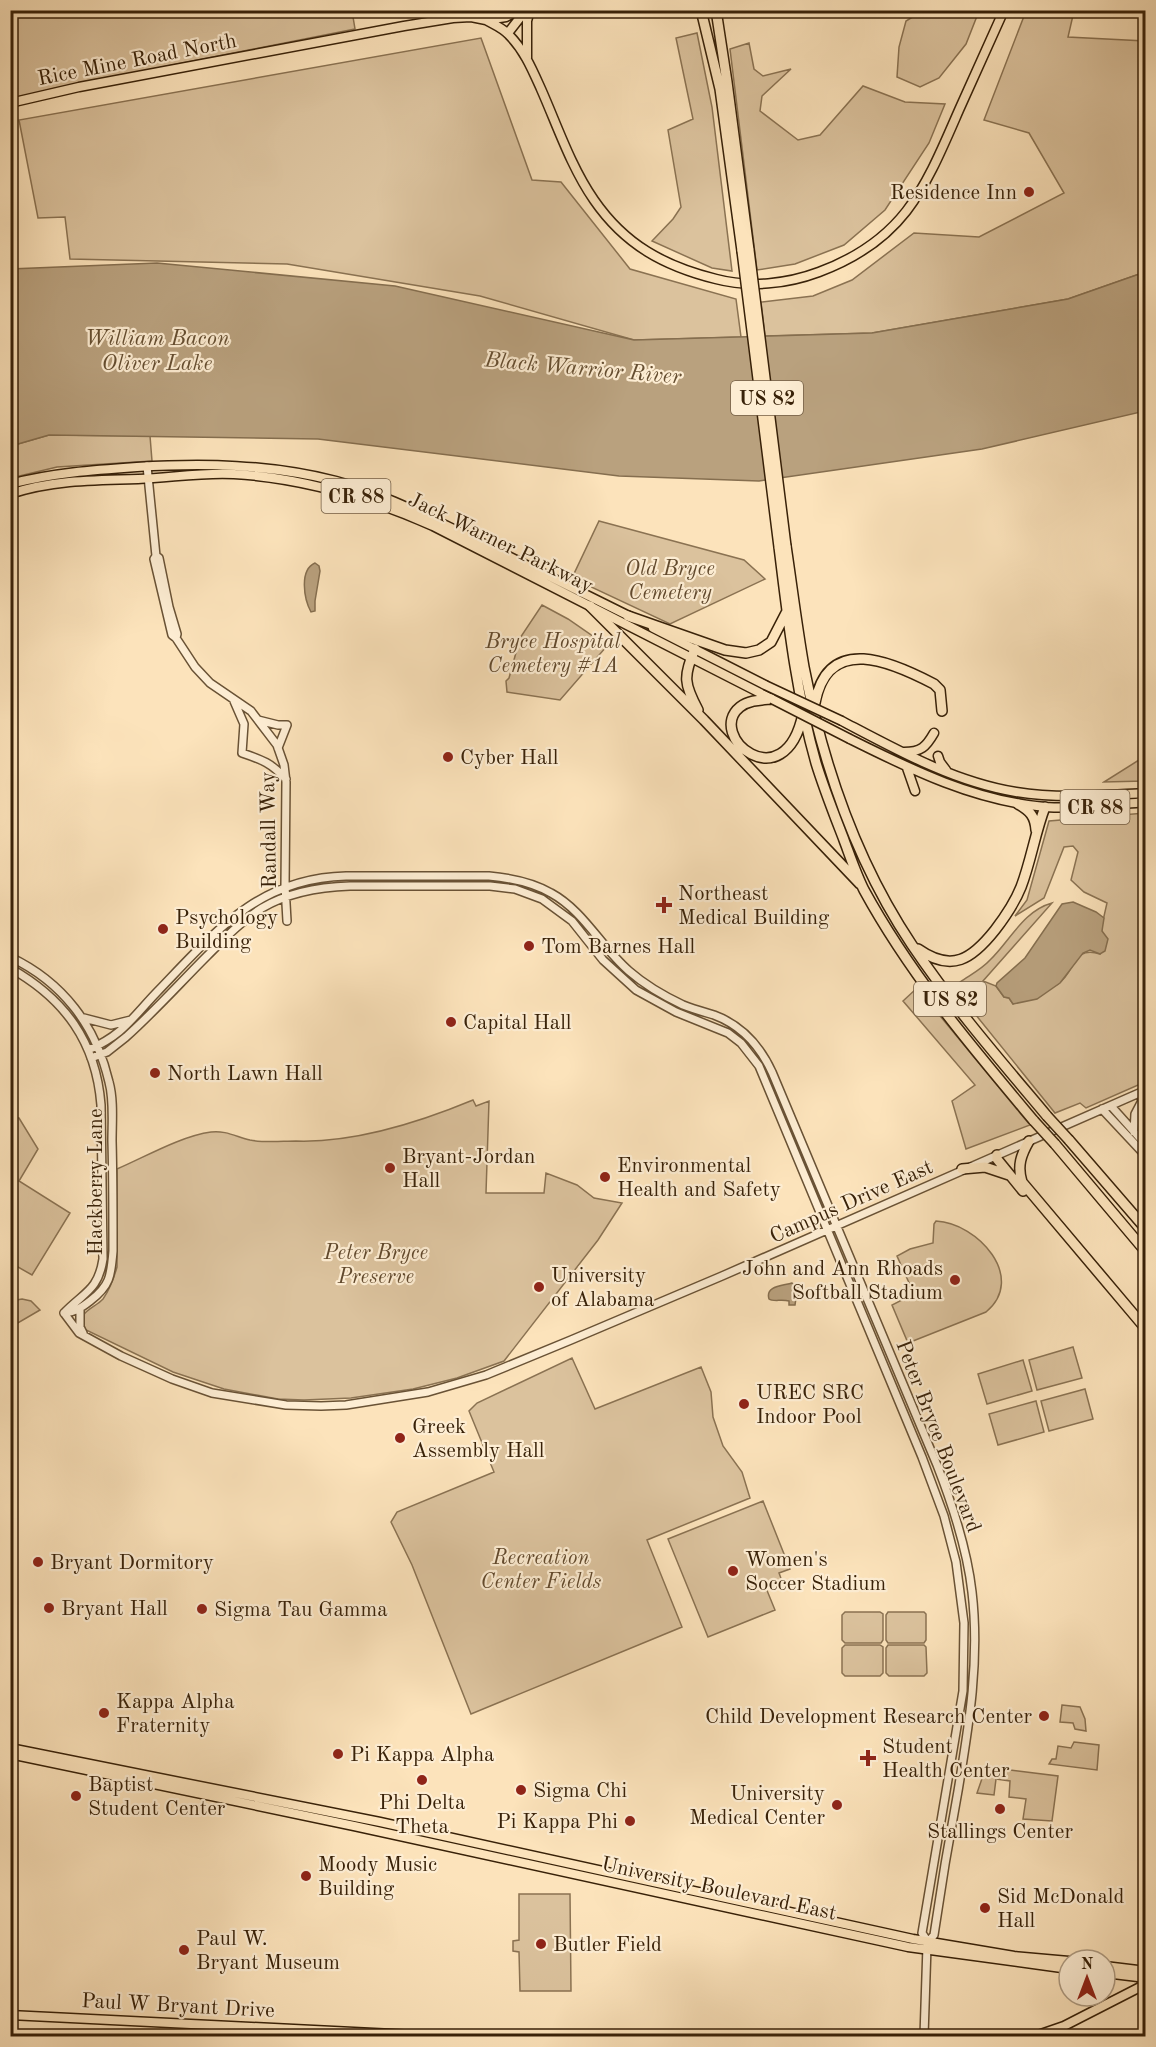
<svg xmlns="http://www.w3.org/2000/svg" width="1156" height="2047" font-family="'Old Standard TT',serif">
  <rect width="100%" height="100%" fill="#fce3bb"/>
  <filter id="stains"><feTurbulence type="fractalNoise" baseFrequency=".00333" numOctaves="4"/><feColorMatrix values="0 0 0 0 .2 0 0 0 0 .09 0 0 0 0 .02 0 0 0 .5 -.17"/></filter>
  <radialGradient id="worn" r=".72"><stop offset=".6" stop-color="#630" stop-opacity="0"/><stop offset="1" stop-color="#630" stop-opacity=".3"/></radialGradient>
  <path fill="#dbc29d" stroke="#8a7252" stroke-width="1.5" d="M 924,10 L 979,11 L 966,44 L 939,78 L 920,87 L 897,77 L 899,47 L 906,21 Z
    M 10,11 L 352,11 L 355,29 L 56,88 L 11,99 Z
    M 1026,11 L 1074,11 L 1068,37 L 1145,41 L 1145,272 L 1068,299 L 872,333 L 765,336 L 761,302 L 813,296 L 852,280 L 914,233 L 979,237 L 1064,193 L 1029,133 L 984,120 Z
    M 697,33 L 712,107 L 732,271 L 712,268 L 652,241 L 673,219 L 681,207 L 668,130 L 693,119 L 676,38 Z
    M 481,38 L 532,180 L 561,182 L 630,269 L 736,299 L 741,337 L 634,340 L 480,296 L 287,264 L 70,259 L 65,217 L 38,218 L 19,120 Z
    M 749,43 L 754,69 L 763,76 L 791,69 L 762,96 L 760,111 L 798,140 L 820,135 L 863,86 L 905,102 L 945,104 L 929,143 L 885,210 L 844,245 L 795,264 L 757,270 L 730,49 Z
    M 49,435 L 150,436 L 152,461 L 57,467 L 11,478 L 11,446 Z
    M 599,521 L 744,560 L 765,579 L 670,624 L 572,578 Z
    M 542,605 L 568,619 L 607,646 L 560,700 L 507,692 L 506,681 L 509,678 L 520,638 Z
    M 1145,731 L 1145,781 L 1104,782 L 1139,760 Z
    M 1145,813 L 1145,1082 L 1086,1108 L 1080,1103 L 1055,1113 L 967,1004 L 960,982 C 970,975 982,969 990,960 C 1010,941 1023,911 1052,903 L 983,981 L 996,986 L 1004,997 L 1009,998 L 1013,1004 C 1028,997 1044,992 1058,984 C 1076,972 1072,945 1100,954 L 1102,925 L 1107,903 L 1084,892 L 1071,880 L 1078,852 L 1073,846 L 1064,847 L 1044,898 L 1015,916 L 1027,900 L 1049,821 Z
    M 917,988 L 1030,1125 L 966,1149 L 952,1101 L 975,1085 L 903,1001 Z
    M 473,1100 L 476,1106 L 489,1101 L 486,1193 L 544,1193 L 546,1173 L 577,1185 L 594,1198 L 622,1203 L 598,1240 L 504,1361 L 457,1378 L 413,1389 L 351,1398 L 304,1400 L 278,1399 L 224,1389 L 173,1372 L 84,1329 C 76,1311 94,1309 103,1299 C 110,1289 114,1278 117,1267 L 117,1169 C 145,1157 181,1136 211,1132 C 225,1130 237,1137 250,1140 C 265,1143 282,1141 296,1141 C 355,1143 420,1122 473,1100 Z
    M 10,1117 L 19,1118 L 38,1149 L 19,1181 L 70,1213 L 32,1275 L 11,1263 Z
    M 936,1221 C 978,1223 1027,1278 986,1312 L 908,1343 L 892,1305 L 902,1300 L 910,1285 L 897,1256 L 910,1249 L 933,1243 L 934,1224 Z
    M 22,1299 L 31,1301 L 40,1310 L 11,1327 L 11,1301 Z
    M 1073,1347 L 1082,1378 L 1037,1390 L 1029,1360 Z
    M 572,1358 L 595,1409 L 701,1367 L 711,1392 L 713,1417 L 723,1446 L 742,1472 L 750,1498 L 647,1540 L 682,1627 L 471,1714 L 412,1565 L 391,1522 L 397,1512 L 494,1472 L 469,1411 L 477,1403 Z
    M 1023,1360 L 1032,1391 L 987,1404 L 978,1374 Z
    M 1085,1389 L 1093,1419 L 1049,1431 L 1041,1401 Z
    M 1036,1401 L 1044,1432 L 998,1445 L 989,1414 Z
    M 763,1501 L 790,1569 L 779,1573 L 782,1581 L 766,1588 L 775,1610 L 708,1637 L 668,1539 Z
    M 845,1612 L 880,1612 L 883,1614 L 883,1640 L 881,1643 L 845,1643 L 842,1640 L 842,1615 Z
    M 888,1612 L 924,1612 L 926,1614 L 926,1640 L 924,1643 L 888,1643 L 886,1640 L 886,1615 Z
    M 845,1645 L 880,1645 L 883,1647 L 883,1673 L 880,1676 L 845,1676 L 842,1673 L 842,1648 Z
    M 888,1645 L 924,1645 L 926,1647 L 927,1673 L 924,1676 L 889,1676 L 886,1673 L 886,1648 Z
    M 1062,1705 L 1080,1707 L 1085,1719 L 1086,1731 L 1075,1729 L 1073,1723 L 1060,1722 Z
    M 1074,1742 L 1099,1745 L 1097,1770 L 1049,1764 L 1052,1759 L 1056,1759 L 1058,1746 L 1071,1748 Z
    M 986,1767 L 1058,1776 L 1052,1821 L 1023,1819 L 1026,1799 L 1009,1797 L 1010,1781 L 996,1779 L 994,1795 L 977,1793 Z
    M 519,1894 L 570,1894 L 571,1991 L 520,1991 L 519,1952 L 513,1951 L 513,1941 L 519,1940 Z"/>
  <path fill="#b9a17e" stroke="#856e4f" stroke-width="1.5" d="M 157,263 L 395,286 L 634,340 L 872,333 L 1068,299 L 1145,272 L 1145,411 L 982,449 L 759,481 L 619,476 L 318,439 L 49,435 L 11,446 L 10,269 Z
    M 315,563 L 319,566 L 320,571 L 315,601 L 315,611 L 311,612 C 304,599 299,570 315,563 Z
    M 1073,902 L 1096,912 L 1104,918 L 1102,931 L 1108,939 L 1105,951 L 1100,954 L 1090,950 L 1083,953 L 1060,983 L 1037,999 L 1013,1004 L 1009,998 L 1004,997 L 996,986 L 997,983 L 1025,958 L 1062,904 Z
    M 792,1283 L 798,1287 L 799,1295 L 796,1298 L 795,1305 L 789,1305 L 789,1301 C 782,1299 773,1302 769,1299 C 765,1286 782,1286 792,1283 Z"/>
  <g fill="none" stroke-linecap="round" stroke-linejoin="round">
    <defs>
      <path id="minor" d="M 147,466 L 156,556 L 154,559 L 172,635 L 176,638 L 195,667 L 210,683 L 251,711 L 277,745 L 284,765 L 286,782 L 285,886 L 287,921
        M 156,556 L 159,558 L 169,607 L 177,634 L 176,638
        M 234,701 L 244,724 L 242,753 C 263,760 271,763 286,779
        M 258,720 L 278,725 L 287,725 L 278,748
        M 10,957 C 63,982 96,1026 109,1082 C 114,1100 112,1122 112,1141 C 113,1178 113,1215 113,1251 C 111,1276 110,1286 90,1301 C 81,1308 75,1312 64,1313
        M 10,968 C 65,999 96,1042 101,1105 L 103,1259 C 98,1291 84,1292 64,1313
        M 84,1018 L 111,1025 L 131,1020
        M 88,1050 C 123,1035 132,1018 157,992 C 214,933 258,878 346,876 L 489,876 C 511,878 532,882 551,893 C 584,911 601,947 629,971 C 645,985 664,996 683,1005 C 693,1009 704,1012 714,1015 C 741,1025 760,1046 772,1072 L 937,1465 C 953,1506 967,1548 972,1592 C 980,1660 969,1725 958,1791 C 949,1839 941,1887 934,1935 L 928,1942
        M 91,1058 L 107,1052 L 126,1037 C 154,1012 180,983 207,956 C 224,939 241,921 262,908 C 289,892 319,887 350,886 L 490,886 L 515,889 L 542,899 L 572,921 L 603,960 L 636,990 L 676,1012 L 728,1033 L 741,1043 L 759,1066 L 922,1457 L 944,1516 L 956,1562 L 964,1623 L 963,1691 L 922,1933 L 928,1942
        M 1111,1106 L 1146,1145
        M 1102,1109 L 1146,1156
        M 1134,1132 L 1135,1114 L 1146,1093
        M 80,1309 L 80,1327 L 83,1333
        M 64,1313 L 79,1333 L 121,1356 L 172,1379 L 212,1393 L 286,1405 L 321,1406 L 346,1405 L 428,1392 L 486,1375 L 571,1340 L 722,1276 L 1146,1090
        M 924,2036 L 927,1946"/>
      <path id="major" d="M 486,20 C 493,24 503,28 509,35 C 524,50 532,69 541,89 C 557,125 571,167 594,200 C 625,245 664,266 716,279 C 750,288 787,284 819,272 C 905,240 925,188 959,110 C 974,77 989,44 1004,10
        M 508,33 L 526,10
        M 527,58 L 527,21 L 530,10
        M 10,103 L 79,87 L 404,26 L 453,18 L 471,17 L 486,20 L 506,17 L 518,10
        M 10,484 C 52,473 94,470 137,467 C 204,463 269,464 336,481 C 381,493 424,515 466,535 C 522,563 578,591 633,618
        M 10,494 C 52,480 95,480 138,479 C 170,478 201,472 234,474 C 303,478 370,498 433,526 L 772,699
        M 653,628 L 765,685
        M 842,721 C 897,750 954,782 1016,792 C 1059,799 1103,795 1146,793
        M 850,739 C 912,770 975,801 1045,807 C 1078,809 1112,805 1146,802
        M 904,752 C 921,752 926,747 934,733
        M 938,756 L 940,762 L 946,770
        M 907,768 L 915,791
        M 10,1748 L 380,1822 L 913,1939 L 1014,1956 L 1069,1961
        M 10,1754 L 354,1826 L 908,1947 L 1069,1969
        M 1105,1966 L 1146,1971
        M 1105,1973 L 1146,1978
        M 10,2015 L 434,2036
        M 1035,2036 L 1064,2026 L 1146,1984"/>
      <path id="highway" d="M 701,10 L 720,89 L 742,251
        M 716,10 L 727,82 L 749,250
        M 786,546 C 792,586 797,627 804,667 C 823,764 857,863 912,945 C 953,1006 1000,1060 1047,1116
        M 779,547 C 788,619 796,693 816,763 C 824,789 834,814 844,840 C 850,856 856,874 864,890 C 911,976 972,1047 1034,1121
        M 590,606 L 704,720 L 860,884
        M 628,616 L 725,650 L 746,653 L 759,650 L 771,642 L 786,613
        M 695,649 C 683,676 684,684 698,710
        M 772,699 C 761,700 749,700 740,707 C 705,735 784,802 803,714
        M 815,703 C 828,633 892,662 934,684 L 940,690 L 942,711
        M 1018,804 C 1030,811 1035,816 1036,830
        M 918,949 C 952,973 972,959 995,930 C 1005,917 1015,902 1021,887 C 1031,861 1035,833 1045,807
        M 1069,1140 L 1146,1229
        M 1029,1141 C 1021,1155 1017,1166 1022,1182 L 1146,1329
        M 1055,1144 L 1146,1252
        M 997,1155 L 997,1159 L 1023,1191
        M 962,1169 L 985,1167 L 1009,1175"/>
    </defs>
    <use href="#minor" stroke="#695235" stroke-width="10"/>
    <use href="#major" stroke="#382108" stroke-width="11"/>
    <use href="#highway" stroke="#382108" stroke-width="12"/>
    <use href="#minor" stroke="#fdedd3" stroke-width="7"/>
    <use href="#major" stroke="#fce3bb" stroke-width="8"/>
    <use href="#highway" stroke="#fce3bb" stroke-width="9"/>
    <defs>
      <path id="major-bridge" d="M 765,685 L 842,721
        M 772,699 L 850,739"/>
      <path id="highway-bridge" d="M 749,250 L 786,546
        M 742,251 L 779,547
        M 1047,1116 L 1069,1140
        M 1034,1121 L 1055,1144"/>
    </defs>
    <use href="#major-bridge" stroke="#382108" stroke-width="11" stroke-linecap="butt"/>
    <use href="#highway-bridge" stroke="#382108" stroke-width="12" stroke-linecap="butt"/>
    <use href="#major-bridge" stroke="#fce3bb" stroke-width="8"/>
    <use href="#highway-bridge" stroke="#fce3bb" stroke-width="9"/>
  </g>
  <g fill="#8f2418" stroke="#fdedd3" stroke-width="2">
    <circle cx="1029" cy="192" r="6"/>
    <circle cx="448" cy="757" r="6"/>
    <path d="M661 896h6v6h6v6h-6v6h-6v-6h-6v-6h6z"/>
    <circle cx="163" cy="929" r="6"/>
    <circle cx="529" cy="946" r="6"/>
    <circle cx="451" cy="1022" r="6"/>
    <circle cx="155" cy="1073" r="6"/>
    <circle cx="390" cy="1168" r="6"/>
    <circle cx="605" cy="1177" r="6"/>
    <circle cx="955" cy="1280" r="6"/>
    <circle cx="539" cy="1287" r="6"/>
    <circle cx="744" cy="1404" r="6"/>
    <circle cx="400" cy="1438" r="6"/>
    <circle cx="38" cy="1562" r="6"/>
    <circle cx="733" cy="1571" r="6"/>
    <circle cx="49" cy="1608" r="6"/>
    <circle cx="202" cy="1609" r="6"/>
    <circle cx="104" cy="1713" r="6"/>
    <circle cx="1044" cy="1716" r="6"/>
    <circle cx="338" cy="1754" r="6"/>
    <path d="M865 1749h6v6h6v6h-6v6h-6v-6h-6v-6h6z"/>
    <circle cx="422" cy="1780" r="6"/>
    <circle cx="521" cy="1790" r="6"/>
    <circle cx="76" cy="1796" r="6"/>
    <circle cx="837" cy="1805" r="6"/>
    <circle cx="1000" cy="1809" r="6"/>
    <circle cx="630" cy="1821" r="6"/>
    <circle cx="306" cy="1876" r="6"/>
    <circle cx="985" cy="1908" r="6"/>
    <circle cx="541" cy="1944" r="6"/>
    <circle cx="184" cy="1950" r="6"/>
  </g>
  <g text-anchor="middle" stroke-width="4.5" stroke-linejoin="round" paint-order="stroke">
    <g fill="#fdedd3" stroke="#735e45" stroke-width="1.5">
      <rect x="731" y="381" width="72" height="34" rx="4.5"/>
      <rect x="321.5" y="479" width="69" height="34" rx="4.5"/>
      <rect x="1060.5" y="790" width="69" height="34" rx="4.5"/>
      <rect x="914" y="982" width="72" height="34" rx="4.5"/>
    </g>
    <g font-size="20" font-weight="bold" fill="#382108">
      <text x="767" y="405">US 82</text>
      <text x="356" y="503">CR 88</text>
      <text x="1095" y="814">CR 88</text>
      <text x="950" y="1006">US 82</text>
    </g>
    <g font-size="21" fill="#382108" stroke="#fdedd3">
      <text transform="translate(137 59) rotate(-11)" y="7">Rice Mine Road North</text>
      <text transform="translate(501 542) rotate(26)" y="7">Jack Warner Parkway</text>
      <text transform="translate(268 830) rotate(-91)" y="7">Randall Way</text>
      <text transform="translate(95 1182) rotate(-90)" y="7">Hackberry Lane</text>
      <text transform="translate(851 1201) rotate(-24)" y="7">Campus Drive East</text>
      <text transform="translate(939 1436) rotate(69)" y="7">Peter Bryce Boulevard</text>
      <text transform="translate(719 1888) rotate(12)" y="7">University Boulevard East</text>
      <text transform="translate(178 2005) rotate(3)" y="7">Paul W Bryant Drive</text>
    </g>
    <g font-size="21" fill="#382108" stroke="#fdedd3" text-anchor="start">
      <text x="1017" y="199" text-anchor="end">Residence Inn</text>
      <text x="460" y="764">Cyber Hall</text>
      <text x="678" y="900">Northeast<tspan x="678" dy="24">Medical Building</tspan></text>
      <text x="175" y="924">Psychology<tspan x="175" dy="24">Building</tspan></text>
      <text x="541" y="953">Tom Barnes Hall</text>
      <text x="463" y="1029">Capital Hall</text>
      <text x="167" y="1080">North Lawn Hall</text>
      <text x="402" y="1163">Bryant-Jordan<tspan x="402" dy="24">Hall</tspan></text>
      <text x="617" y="1172">Environmental<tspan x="617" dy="24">Health and Safety</tspan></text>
      <text x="943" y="1275" text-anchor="end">John and Ann Rhoads<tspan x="943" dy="24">Softball Stadium</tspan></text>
      <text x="551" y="1282">University<tspan x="551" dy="24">of Alabama</tspan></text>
      <text x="756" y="1399">UREC SRC<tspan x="756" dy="24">Indoor Pool</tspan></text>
      <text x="412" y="1433">Greek<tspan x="412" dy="24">Assembly Hall</tspan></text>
      <text x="745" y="1566">Women's<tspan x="745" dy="24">Soccer Stadium</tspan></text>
      <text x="50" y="1569">Bryant Dormitory</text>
      <text x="61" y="1615">Bryant Hall</text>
      <text x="214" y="1616">Sigma Tau Gamma</text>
      <text x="116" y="1708">Kappa Alpha<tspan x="116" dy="24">Fraternity</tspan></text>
      <text x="1032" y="1723" text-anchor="end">Child Development Research Center</text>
      <text x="882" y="1753">Student<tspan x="882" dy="24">Health Center</tspan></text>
      <text x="350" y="1761">Pi Kappa Alpha</text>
      <text x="88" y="1791">Baptist<tspan x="88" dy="24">Student Center</tspan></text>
      <text x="533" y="1797">Sigma Chi</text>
      <text x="825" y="1800" text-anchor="end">University<tspan x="825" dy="24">Medical Center</tspan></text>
      <text x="422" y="1809" text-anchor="middle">Phi Delta<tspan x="422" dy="24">Theta</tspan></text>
      <text x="618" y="1828" text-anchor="end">Pi Kappa Phi</text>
      <text x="1000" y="1838" text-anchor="middle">Stallings Center</text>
      <text x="318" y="1871">Moody Music<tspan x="318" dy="24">Building</tspan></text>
      <text x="997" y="1903">Sid McDonald<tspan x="997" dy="24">Hall</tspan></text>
      <text x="196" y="1945">Paul W.<tspan x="196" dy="24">Bryant Museum</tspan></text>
      <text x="553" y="1951">Butler Field</text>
    </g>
    <g font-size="21" font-style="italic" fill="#61492d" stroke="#fdedd3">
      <text x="670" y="575">Old Bryce<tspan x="670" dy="24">Cemetery</tspan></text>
      <text x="553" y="648">Bryce Hospital<tspan x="553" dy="24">Cemetery #1A</tspan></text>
      <text x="376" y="1259">Peter Bryce<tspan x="376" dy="24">Preserve</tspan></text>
      <text x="541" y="1564">Recreation<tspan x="541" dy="24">Center Fields</tspan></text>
    </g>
    <g font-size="22" font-style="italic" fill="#654e31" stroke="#fdedd3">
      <text x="157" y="345">William Bacon<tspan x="157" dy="25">Oliver Lake</tspan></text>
      <text transform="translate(583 367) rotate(5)" y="8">Black Warrior River</text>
    </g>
  </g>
  <rect width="1156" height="2047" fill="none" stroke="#fce3bb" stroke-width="36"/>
  <rect x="12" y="12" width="1132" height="2023" fill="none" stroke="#382108" stroke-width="3"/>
  <rect x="18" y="18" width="1120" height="2011" fill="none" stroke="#382108" stroke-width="1.5"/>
  <g transform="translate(1087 1978)"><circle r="28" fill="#fdedd3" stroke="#ae9b82" stroke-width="1.5"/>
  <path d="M0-4.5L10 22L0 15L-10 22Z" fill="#8f2418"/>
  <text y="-9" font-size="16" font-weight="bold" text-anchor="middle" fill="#382108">N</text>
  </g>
  <rect width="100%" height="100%" filter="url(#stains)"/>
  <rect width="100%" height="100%" fill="url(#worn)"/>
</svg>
